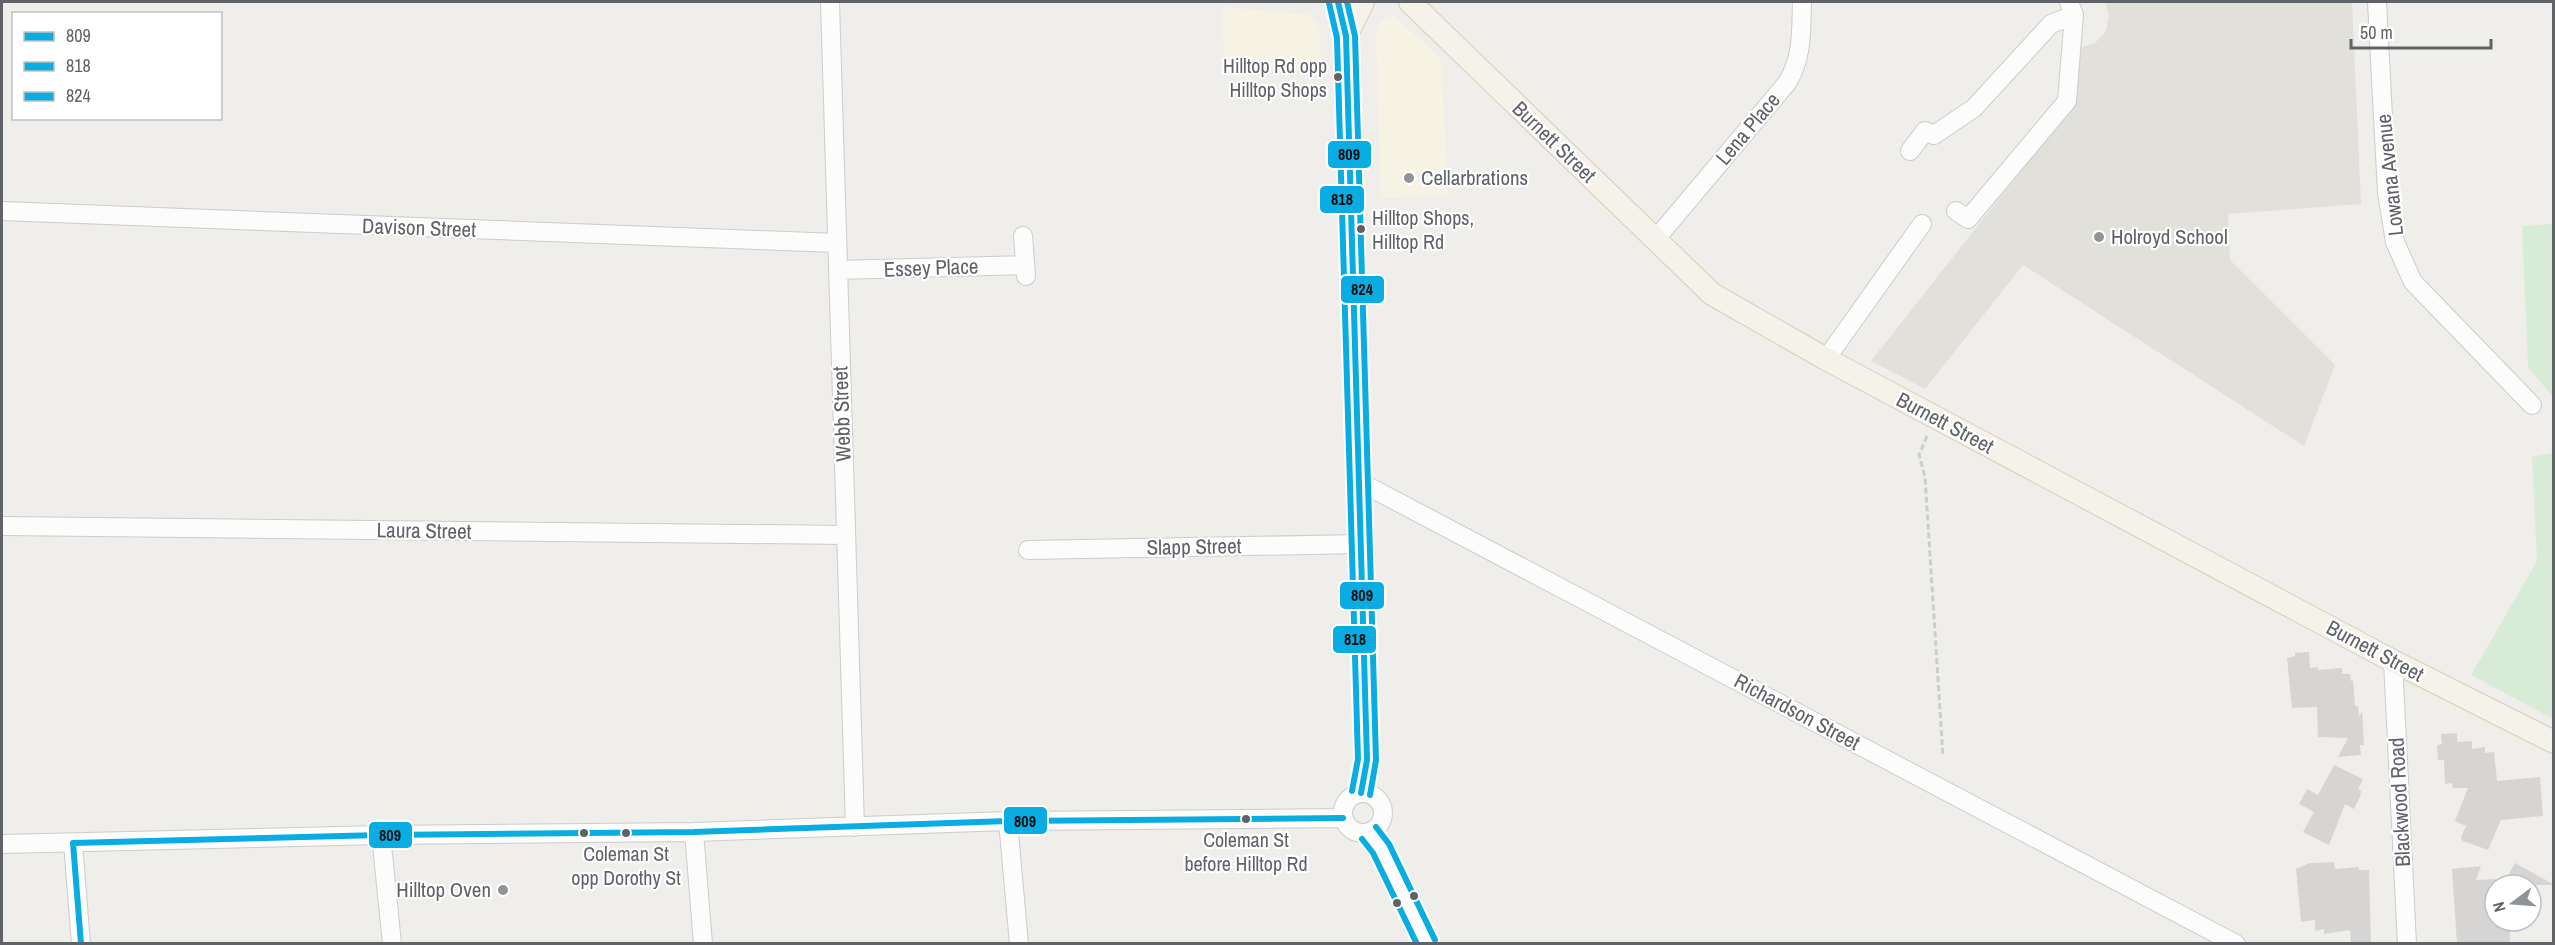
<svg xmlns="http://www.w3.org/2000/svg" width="2555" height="945" font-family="'Archivo Narrow',sans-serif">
  <rect width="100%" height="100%" fill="#efeeea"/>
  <path fill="#f7f3e4" d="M 1222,7 L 1311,15 L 1320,29 L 1321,69 L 1224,63 Z
    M 1393,15 L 1441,59 L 1448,195 L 1381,198 L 1376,34 L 1381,20 Z"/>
  <path fill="#e2e0da" d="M 2105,2 L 2352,2 L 2361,204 L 2228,214 L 2230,260 L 2335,365 L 2304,446 L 2023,265 L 1925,389 L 1871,361 L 2077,100 L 2077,49 L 2095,43 L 2106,31 L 2109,15 Z"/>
  <path fill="#d8ebd6" d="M 2553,224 L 2554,224 L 2553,719 L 2471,675 L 2537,561 L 2532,457 L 2553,453 L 2552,396 L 2528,367 L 2522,226 Z"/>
  <path fill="#d6d5d3" d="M 2309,652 L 2310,668 L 2318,667 L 2318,670 L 2342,668 L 2342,674 L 2350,674 L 2351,681 L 2353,680 L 2355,706 L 2358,706 L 2359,717 L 2362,711 L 2364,745 L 2360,745 L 2361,755 L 2338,757 L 2348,738 L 2318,737 L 2317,707 L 2292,708 L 2287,658 L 2295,656 L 2295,653 Z
    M 2457,733 L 2457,742 L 2472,741 L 2472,749 L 2485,747 L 2485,753 L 2494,752 L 2497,781 L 2540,777 L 2543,816 L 2501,820 L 2488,850 L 2463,841 L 2461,838 L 2466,826 L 2455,821 L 2468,788 L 2453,788 L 2452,783 L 2445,784 L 2444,760 L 2438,760 L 2437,745 L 2442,744 L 2441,734 Z
    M 2334,765 L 2363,779 L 2358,789 L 2361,791 L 2360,797 L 2354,809 L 2345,804 L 2329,845 L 2303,832 L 2314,812 L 2299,804 L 2307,789 L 2318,795 Z
    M 2334,862 L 2335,869 L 2359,867 L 2359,870 L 2369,870 L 2371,944 L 2351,944 L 2350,930 L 2324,934 L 2324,929 L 2315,931 L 2315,920 L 2301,922 L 2296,869 L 2310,863 Z
    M 2515,863 L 2553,884 L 2553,885 L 2503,885 Z
    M 2481,866 L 2476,880 L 2495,879 L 2495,921 L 2510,921 L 2510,944 L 2457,944 L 2452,869 Z"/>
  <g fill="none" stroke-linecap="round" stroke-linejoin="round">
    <defs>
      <path id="minor" d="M 830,2 L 855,827
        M 1350,2 L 1346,36 L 1367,760 L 1361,793
        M 2377,2 L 2387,193 L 2395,242 L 2413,282 L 2532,405
        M 1910,151 L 1925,131 L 1934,135 L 1974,108 L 2051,24 L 2074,15
        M 2,211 L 837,243
        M 1956,211 L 1968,219 L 2067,101 L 2074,15 L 2069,2
        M 1023,236 L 1026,276
        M 1655,240 L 1787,83 C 1803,57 1801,31 1802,2
        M 838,270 L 1025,265
        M 1826,359 L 1922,224
        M 1358,481 L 2236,944
        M 2,526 L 846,535
        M 1028,550 L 1360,544
        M 2393,661 L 2407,944
        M1343 813a20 20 0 1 1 40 0a20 20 0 1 1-40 0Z
        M 1008,821 L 1019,944
        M 694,832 L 703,944
        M 1369,833 L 1381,848 L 1427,944
        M 381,835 L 392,944
        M 73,843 L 81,944
        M 2,844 L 381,835 L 694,832 L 1008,821 L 1343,818"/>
      <path id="major" d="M 1410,2 L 1712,294 L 1826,359 L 2393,661 L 2554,742
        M 1346,36 L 1363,2"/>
    </defs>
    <use href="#minor" stroke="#cbcccc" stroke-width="20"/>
    <use href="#major" stroke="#d7ceb8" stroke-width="24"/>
    <path stroke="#cacfcc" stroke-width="3" stroke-dasharray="6 3" stroke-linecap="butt" d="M 1927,436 L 1919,455 L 1925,477 L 1943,757"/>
    <use href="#minor" stroke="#fdfcfc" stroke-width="18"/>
    <use href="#major" stroke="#f4f2e9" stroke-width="22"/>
    <defs>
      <path id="bus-1" d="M 1338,2 L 1346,36 L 1367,760 L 1361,793
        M 73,843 L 381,835 L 694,832 L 1008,821 L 1343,818
        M 73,843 L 81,944"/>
      <path id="bus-2" d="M 1329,3 L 1337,38 L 1358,759 L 1352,791
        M 1362,839 L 1373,853 L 1417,944"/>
      <path id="bus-3" d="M 1347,2 L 1355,36 L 1376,760 L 1370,795
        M 1376,827 L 1389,844 L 1435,940"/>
    </defs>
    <use href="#bus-1" stroke="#fff" stroke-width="10"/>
    <use href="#bus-2" stroke="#fff" stroke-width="10"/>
    <use href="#bus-3" stroke="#fff" stroke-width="10"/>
    <use href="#bus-1" stroke="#0aade2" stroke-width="6"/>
    <use href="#bus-2" stroke="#0aade2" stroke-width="6"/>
    <use href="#bus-3" stroke="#0aade2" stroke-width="6"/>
  </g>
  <g fill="#5f6368" stroke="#fff" stroke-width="2">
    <circle cx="1338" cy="77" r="5"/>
    <circle cx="1361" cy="229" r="5"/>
    <circle cx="1246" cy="819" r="5"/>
    <circle cx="584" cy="833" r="5"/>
    <circle cx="626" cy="833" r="5"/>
    <circle cx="1414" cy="896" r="5"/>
    <circle cx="1397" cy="903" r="5"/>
  </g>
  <g fill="#919496" stroke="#fff" stroke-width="2">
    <circle cx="1409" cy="178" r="6"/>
    <circle cx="2099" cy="237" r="6"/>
    <circle cx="503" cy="890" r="6"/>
  </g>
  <g text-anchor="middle" stroke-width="4.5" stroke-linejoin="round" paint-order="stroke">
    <g font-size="20" fill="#5f6368" stroke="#fff">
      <text x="1327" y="73" text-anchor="end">Hilltop Rd opp<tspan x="1327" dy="24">Hilltop Shops</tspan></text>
      <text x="1372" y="225" text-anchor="start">Hilltop Shops,<tspan x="1372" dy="24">Hilltop Rd</tspan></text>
      <text x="1246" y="847">Coleman St<tspan x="1246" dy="24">before Hilltop Rd</tspan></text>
      <text x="626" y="861">Coleman St<tspan x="626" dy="24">opp Dorothy St</tspan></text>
    </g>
    <g font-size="21" fill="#5f6368" stroke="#fff">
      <text transform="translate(1748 129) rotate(-50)" y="7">Lena Place</text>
      <text transform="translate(1554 142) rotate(44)" y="7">Burnett Street</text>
      <text transform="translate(2390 175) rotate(-96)" y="7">Lowana Avenue</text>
      <text transform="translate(419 228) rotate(2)" y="7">Davison Street</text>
      <text transform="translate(931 268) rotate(-2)" y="7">Essey Place</text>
      <text transform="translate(842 414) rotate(-92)" y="7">Webb Street</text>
      <text transform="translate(1945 423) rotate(28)" y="7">Burnett Street</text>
      <text transform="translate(424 531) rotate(1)" y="7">Laura Street</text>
      <text transform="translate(1194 547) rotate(-1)" y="7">Slapp Street</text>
      <text transform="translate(2375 651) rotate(28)" y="7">Burnett Street</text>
      <text transform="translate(1797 712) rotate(28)" y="7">Richardson Street</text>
      <text transform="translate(2400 802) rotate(-93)" y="7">Blackwood Road</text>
    </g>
    <g font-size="21" fill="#5f6368" stroke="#fff" text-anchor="start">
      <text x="1421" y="185">Cellarbrations</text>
      <text x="2111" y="244">Holroyd School</text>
      <text x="491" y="897" text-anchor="end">Hilltop Oven</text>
    </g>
  </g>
  <g stroke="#fff" stroke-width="2">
    <rect x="1327" y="140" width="45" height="29" rx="6" fill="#0aade2"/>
    <rect x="1319" y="185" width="46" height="29" rx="6" fill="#0aade2"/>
    <rect x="1340" y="275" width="45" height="29" rx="6" fill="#0aade2"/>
    <rect x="1339" y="581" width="46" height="29" rx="6" fill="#0aade2"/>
    <rect x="1332" y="625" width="45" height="29" rx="6" fill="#0aade2"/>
    <rect x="1003" y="806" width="45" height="29" rx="6" fill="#0aade2"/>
    <rect x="368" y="821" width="45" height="28" rx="6" fill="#0aade2"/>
  </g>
  <g font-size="16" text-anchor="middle" font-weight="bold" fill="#111">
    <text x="1349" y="160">809</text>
    <text x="1342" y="205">818</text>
    <text x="1362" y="295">824</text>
    <text x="1362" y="601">809</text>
    <text x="1355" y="645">818</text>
    <text x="1025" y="827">809</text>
    <text x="390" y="841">809</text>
  </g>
  <rect width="2555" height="945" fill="none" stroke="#5f6368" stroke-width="6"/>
  <rect x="12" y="12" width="210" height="108" fill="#ffffff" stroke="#bfc1c3" stroke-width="1.5"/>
  <rect x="24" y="32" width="30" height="9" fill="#0aade2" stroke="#bfc1c3" stroke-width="1.5"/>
  <text x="66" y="42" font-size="18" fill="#5f6368">809</text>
  <rect x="24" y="62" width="30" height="9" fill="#0aade2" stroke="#bfc1c3" stroke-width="1.5"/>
  <text x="66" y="72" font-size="18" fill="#5f6368">818</text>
  <rect x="24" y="92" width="30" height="9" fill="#0aade2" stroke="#bfc1c3" stroke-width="1.5"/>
  <text x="66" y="102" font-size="18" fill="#5f6368">824</text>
  <g transform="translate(2513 903) rotate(254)"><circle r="28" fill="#ffffff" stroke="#bfc1c3" stroke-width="1.5"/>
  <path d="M0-4.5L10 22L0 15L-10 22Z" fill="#919496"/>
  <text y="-9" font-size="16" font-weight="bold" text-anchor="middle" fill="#5f6368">N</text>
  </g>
  <path d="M2351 39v9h140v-9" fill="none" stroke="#5f6368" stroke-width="3"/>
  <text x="2360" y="39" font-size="18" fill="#5f6368" stroke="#ffffff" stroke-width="4.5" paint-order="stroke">50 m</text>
</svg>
